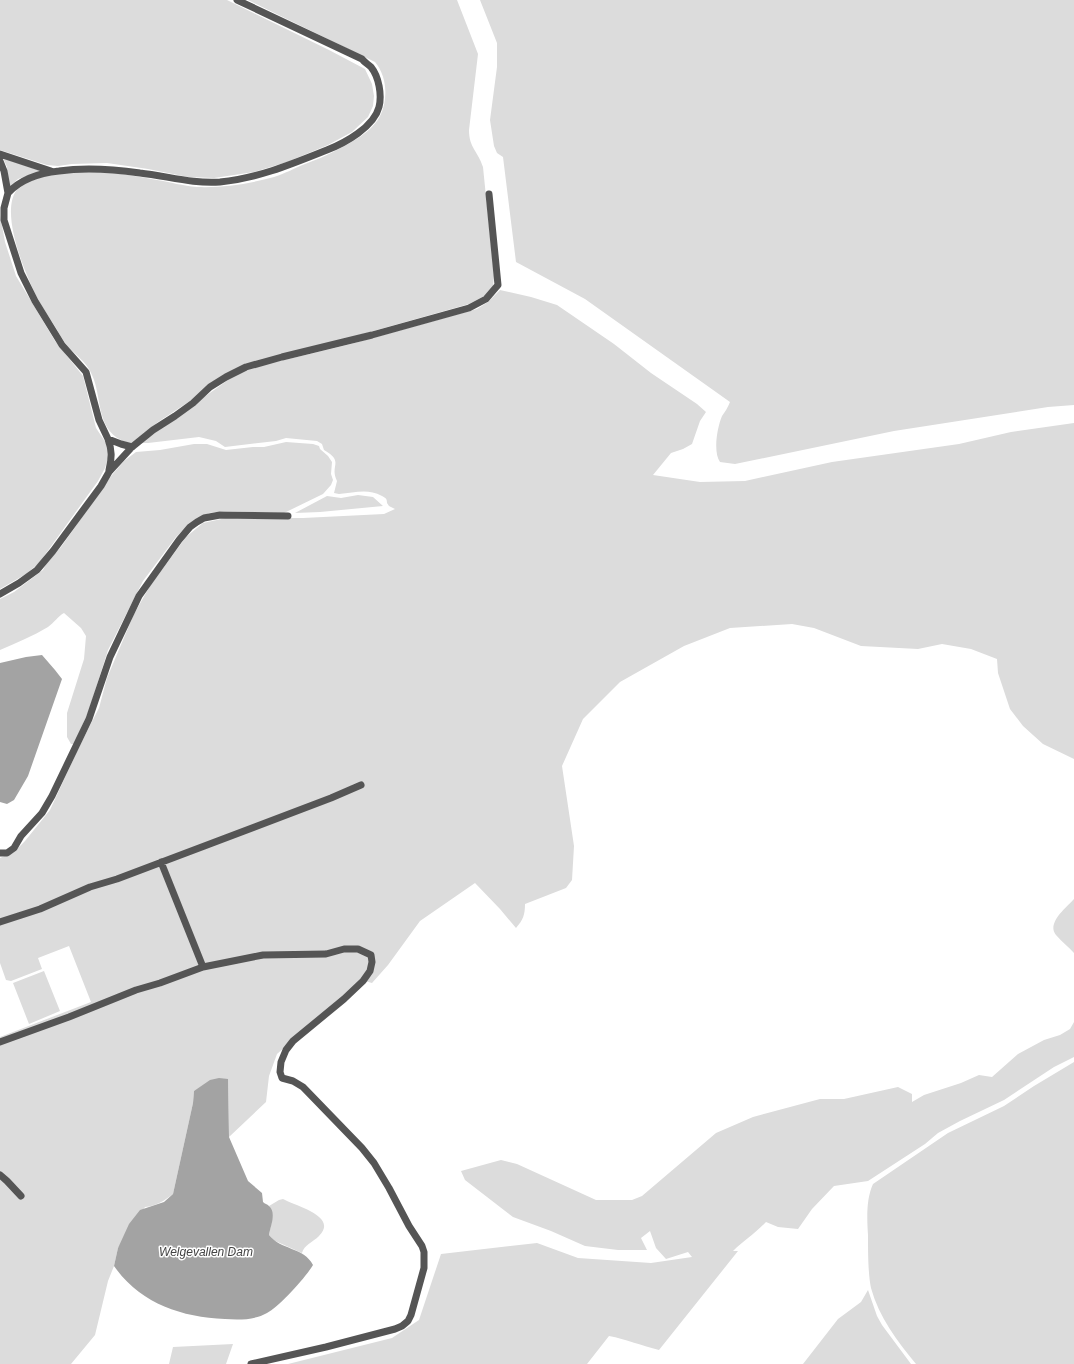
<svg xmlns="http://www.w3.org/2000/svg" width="1074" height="1364" font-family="Helvetica,sans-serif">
  <rect width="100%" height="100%" fill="#fff"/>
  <path fill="#dcdcdc" d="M 0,0 L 227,0 L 329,50 L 365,69 L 372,84 L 374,96 L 373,106 L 368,117 L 352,132 L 328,145 L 287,162 L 254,172 L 214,178 L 188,177 L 148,169 L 107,163 L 72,164 L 58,166 L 47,165 L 0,150 Z
    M 248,0 L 457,0 L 478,54 L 469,130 C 469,148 478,151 483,167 L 494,276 L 493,287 L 488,294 L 469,304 L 352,337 L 246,364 L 158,422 L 132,443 C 127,443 125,441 121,440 C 96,428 102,396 92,375 C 87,362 74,354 66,344 C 62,339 59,333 56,328 C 50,318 43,309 38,299 C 26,276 0,215 16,191 C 18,188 23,186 25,184 C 61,164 118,172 157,180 C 170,182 183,186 197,187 C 222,188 249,184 274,177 C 284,174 295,168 305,164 C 315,160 326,156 335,151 C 352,142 373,132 381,114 C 388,98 387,76 375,62 Z
    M 480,0 L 1074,0 L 1074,405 L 1048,407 L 894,431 L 735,464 L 720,462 C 713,452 717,428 722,416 C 725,412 728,407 730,402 L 585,299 L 516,262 L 503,157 L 497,153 L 494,146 L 490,120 L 497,67 L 497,43 Z
    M 3,158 L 41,171 L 18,179 L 9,187 L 7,167 Z
    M 0,215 L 5,242 L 16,276 L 55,341 L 83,376 L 96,428 L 106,443 L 107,448 L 108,458 L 105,468 L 98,481 L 39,563 L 26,574 L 0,589 Z
    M 500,290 L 531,297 L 557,305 L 614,344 L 651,373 L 697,404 L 706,412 L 700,421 L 692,444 L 683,449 L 671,453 L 653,475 L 700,482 L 745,481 L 832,462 L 959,444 L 1011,432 L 1074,423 L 1074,759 L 1043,744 L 1023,726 L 1010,709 L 998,673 L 997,659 L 971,649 L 942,644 L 918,649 L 861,646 L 814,628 L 792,624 L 730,628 L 684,646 L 620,682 L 583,719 L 562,766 L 574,846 L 572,880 L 566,888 L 525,904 C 525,915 523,920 516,928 L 500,909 L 475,883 L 420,921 L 388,965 L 372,983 L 361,980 L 277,1054 L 269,1076 L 266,1102 L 229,1137 L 228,1079 L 194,1091 L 193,1103 L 173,1194 C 164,1201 156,1206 145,1207 L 118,1248 L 114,1266 L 108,1281 L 95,1335 L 71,1364 L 0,1364 L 0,1037 L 91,1002 L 69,946 L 38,958 L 42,969 L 11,981 L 6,980 L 0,963 L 0,858 L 14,852 L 25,841 L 50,810 L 80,745 L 99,708 L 107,678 L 134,614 L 150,586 L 186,537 L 203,523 L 226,518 L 303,518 L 384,514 L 395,509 L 389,506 L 387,503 C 387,499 386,498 382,496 C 367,488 355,493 339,494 L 334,493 L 337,481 C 329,465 345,462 324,450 L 322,444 L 317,441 L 286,438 L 276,441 L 225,447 L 216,441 L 199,437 L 148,443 L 140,443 L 228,380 L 248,370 L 270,363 L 293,358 L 351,344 L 477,309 L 488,302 Z
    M 286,442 L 313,444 L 319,446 L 320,449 L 328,456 L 332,462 L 331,474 L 333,480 L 331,485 L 323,494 L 284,513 L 224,511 L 209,513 L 192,522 L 176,537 L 143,581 L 108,650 L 89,710 L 74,744 L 71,744 L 67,737 L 67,713 L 84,659 L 86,636 L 81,628 L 64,613 C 58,616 54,623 48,627 C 33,636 16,643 0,650 L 0,599 L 14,592 L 43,570 L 46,564 L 61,547 L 112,475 L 124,461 L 136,452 L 160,450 L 194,444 L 207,444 L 226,450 L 253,447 L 264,447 Z
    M 358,495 L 373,497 L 383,506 L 320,512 L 295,513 L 327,496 L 341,498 Z
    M 1074,899 L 1074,953 C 1069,947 1062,942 1056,935 C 1046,923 1067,907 1074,899 Z
    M 44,971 L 60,1011 L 29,1024 L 13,983 Z
    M 1074,1022 L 1074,1057 L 1054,1067 L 1004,1100 L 960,1121 L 938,1133 L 925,1144 L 868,1181 L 834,1186 L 812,1209 L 798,1229 L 778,1227 L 766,1222 C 756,1233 743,1241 733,1251 L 738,1251 L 659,1350 C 642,1346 626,1339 609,1336 L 587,1364 L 288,1364 L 392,1338 L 419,1320 L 441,1254 L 537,1243 L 578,1258 L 651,1263 L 692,1257 L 688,1252 L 666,1259 L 656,1248 L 650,1231 L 641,1238 L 647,1250 L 618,1250 L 585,1246 L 551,1231 L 513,1217 L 465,1180 L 461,1171 L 501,1160 L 517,1164 L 596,1200 L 632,1200 L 642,1196 L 716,1133 L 753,1117 L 820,1099 L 844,1099 L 898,1087 L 912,1094 L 912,1102 L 924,1095 L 961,1083 L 979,1075 L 992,1077 L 1018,1054 L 1044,1040 L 1060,1035 L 1070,1029 Z
    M 1074,1062 L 1074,1364 L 916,1364 C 897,1341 879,1317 871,1288 C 868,1274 868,1250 868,1235 C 867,1219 866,1199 873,1184 L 948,1133 L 1004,1106 L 1034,1086 Z
    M 283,1199 C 295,1206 339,1216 319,1236 C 313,1242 304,1245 302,1253 L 273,1240 L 269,1235 C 270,1225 276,1215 269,1206 L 279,1200 Z
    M 868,1290 L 877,1316 L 882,1325 L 911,1364 L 803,1364 L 838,1319 L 861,1302 Z
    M 233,1344 L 226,1364 L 169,1364 L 173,1347 Z"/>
  <path fill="#a3a3a3" d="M 42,655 L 55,670 L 62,679 L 28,776 L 14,800 L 7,804 L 0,802 L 0,663 L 26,657 Z
    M 219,1078 L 228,1079 L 229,1137 L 248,1181 L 262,1193 L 263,1202 C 265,1204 267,1204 269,1206 C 277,1213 270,1227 269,1235 C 280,1250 304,1247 313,1265 C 306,1277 279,1307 267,1313 C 255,1320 239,1320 225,1319 C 180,1317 140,1303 114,1266 L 118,1248 L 129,1224 L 140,1210 L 164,1202 L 173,1194 L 193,1103 L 194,1091 L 210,1080 Z"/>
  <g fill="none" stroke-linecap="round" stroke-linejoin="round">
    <path stroke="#555" stroke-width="7" d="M 0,154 L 51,171
      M 0,161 L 4,171 L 8,193 C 21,179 39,173 59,171 C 86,167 112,169 140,173 C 167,176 193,184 220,182 C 259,178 292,164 327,150 C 345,143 374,127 379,107 C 382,95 379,77 371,67 C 368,64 364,62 362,59 L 237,0
      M 8,193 L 4,208 L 4,220 L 21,273 L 35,301 L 62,345 L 86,372 L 99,420 L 108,439
      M 109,470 C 112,458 112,450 108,439 L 121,444 L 132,447
      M 0,594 L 19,583 L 37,570 L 53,551 L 101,486 L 109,472 L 132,447 L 153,430 L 175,416 L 193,403 L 210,387 L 226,377 L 246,367 L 282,357 L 372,335 L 469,308 L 486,299 L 498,285 L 489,194
      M 0,853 L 7,853 L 14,848 L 21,836 L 42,813 L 52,796 L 89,719 L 110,657 L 139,596 L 179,540 L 190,527 L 197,522 L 204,518 L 220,515 L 288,516
      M 161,862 L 203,967
      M 0,922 L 40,909 L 90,887 L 117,879 L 331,798 L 361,785
      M 0,1042 L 69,1017 L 136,990 L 160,983 L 203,967 L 263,955 L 326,954 L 344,949 L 358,949 L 371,955 L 372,962 L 370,971 L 363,981 L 344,999 L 293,1041 L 286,1050 L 281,1062 L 280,1072 L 282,1078 L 293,1081 L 303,1087 L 362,1148 L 374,1163 L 389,1188 L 409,1226 L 422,1246 L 424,1252 L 424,1268 L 411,1315 L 408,1321 L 402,1326 L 395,1329 L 326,1347 L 251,1364
      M 0,1175 L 7,1181 L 21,1196"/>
  </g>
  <g text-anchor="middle" stroke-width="3" stroke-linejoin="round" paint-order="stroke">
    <g font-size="12" font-style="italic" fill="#444" stroke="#fff">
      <text x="206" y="1256">Welgevallen Dam</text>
    </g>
  </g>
</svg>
